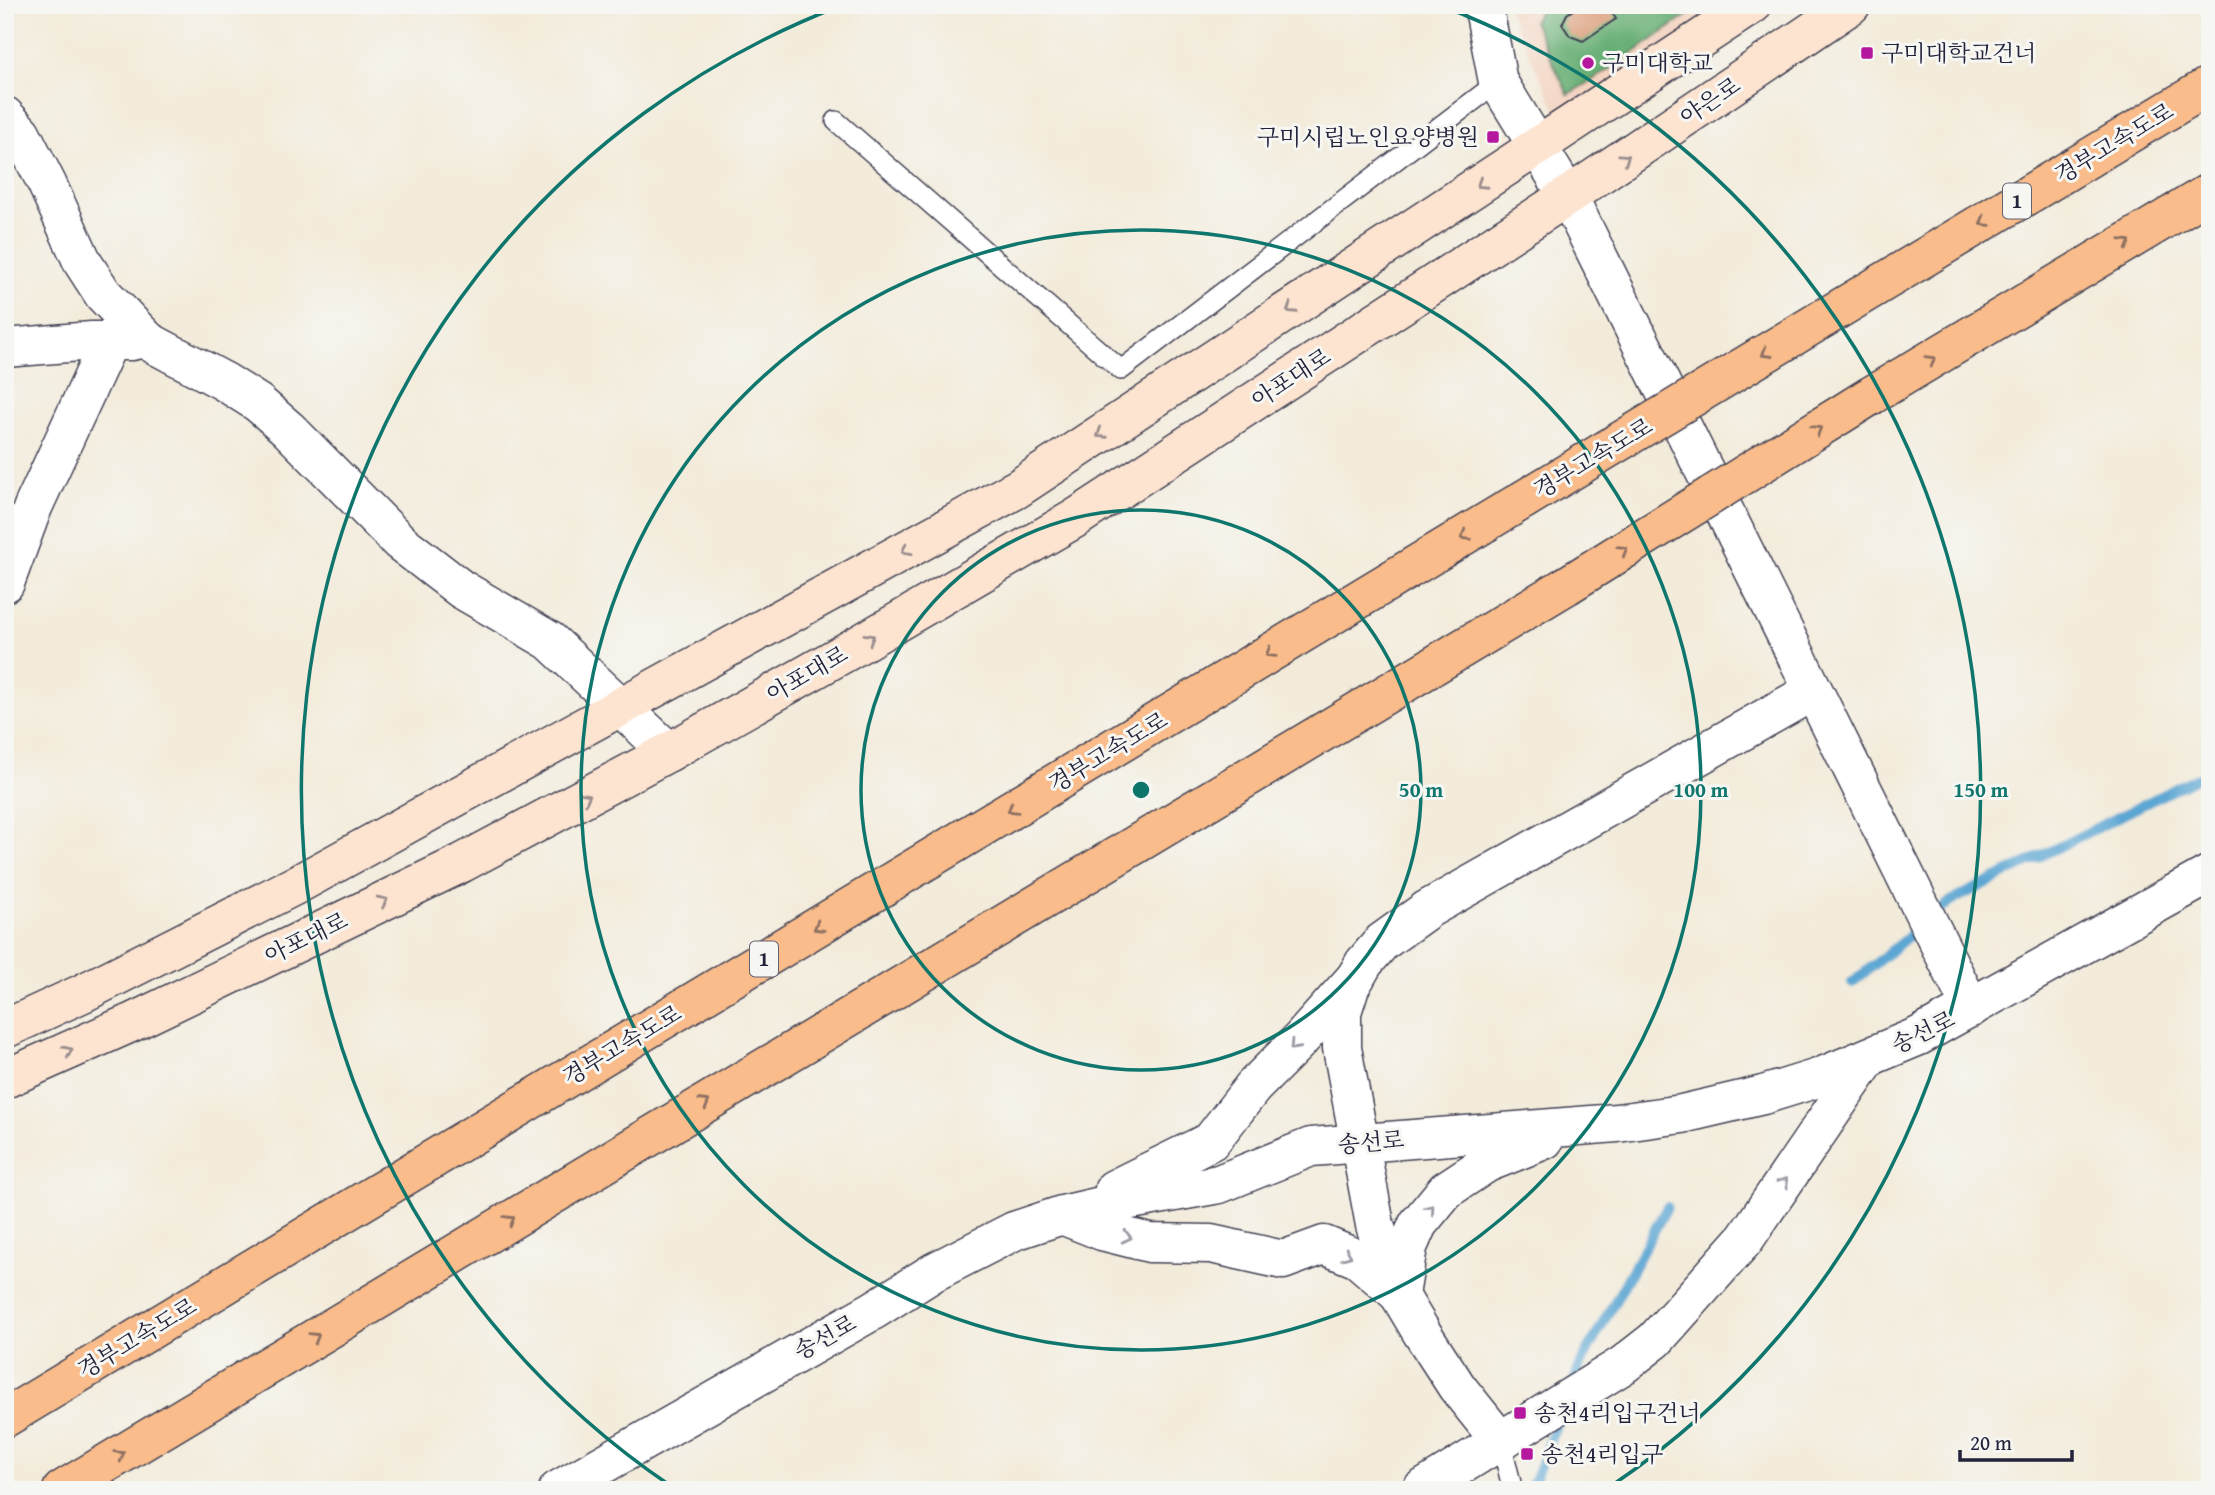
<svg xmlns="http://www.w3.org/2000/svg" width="2215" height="1495" font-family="'Gentium Book Plus','Noto Serif KR',serif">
  <rect width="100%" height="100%" fill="#f6f6f2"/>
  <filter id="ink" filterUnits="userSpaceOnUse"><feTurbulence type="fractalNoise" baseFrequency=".0143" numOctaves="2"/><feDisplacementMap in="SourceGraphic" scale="14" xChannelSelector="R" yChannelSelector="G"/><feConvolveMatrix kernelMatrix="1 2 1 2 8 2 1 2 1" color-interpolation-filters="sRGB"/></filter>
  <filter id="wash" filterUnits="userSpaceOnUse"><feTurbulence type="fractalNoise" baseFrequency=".00686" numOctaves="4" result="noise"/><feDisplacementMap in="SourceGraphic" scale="28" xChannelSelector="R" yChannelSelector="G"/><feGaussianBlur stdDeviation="1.57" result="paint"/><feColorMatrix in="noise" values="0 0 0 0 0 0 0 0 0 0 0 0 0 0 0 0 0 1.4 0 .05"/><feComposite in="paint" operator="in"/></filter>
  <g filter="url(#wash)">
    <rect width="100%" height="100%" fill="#f3ebda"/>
    <path fill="#f4d3c0" d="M 1506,5 L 1725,5 L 1561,121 Z"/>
    <path fill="#68af74" stroke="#456858" stroke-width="2" d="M 1544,5 L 1702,5 L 1606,72 L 1568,94 L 1533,21 Z"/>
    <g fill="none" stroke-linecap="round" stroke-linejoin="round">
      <path stroke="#5ba6d3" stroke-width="10" d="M 1852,983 L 1951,901 L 2210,771
        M 1573,1383 L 1581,1363 L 1667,1207
        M 1530,1490 L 1559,1418"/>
    </g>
    <g id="blocks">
      <path fill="#db9a76" d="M 1581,5 L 1607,5 L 1616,19 L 1583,41 L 1570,36 L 1562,24 L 1567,14 Z"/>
    </g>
  </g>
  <g filter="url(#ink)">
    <use href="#blocks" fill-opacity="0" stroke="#414053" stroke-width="2"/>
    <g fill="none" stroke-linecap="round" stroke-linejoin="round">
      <defs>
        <path id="service" d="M 836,121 L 1121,370 L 1498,82
          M 1501,1442 L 1511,1483 L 1509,1490"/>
        <path id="minor" d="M 1481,5 L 1485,14 L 1498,82 L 1568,196 L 1971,1008
          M 5,116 L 21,133 L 47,184 L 83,263 L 103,294 L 148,341 L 225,382 L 258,403 L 288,429 L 400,542 L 461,589 L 550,641 L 669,752
          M 5,348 L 92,341 L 132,341
          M 5,583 L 33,507 L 110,340
          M 1501,1442 L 1457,1387 L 1422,1333 L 1394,1286 L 1375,1225 L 1342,1048 L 1342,1012 L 1350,987 L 1364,963 L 1382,942 L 1428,909 L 1813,691
          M 1421,1490 L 1623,1365 L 1655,1340 L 1745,1239 L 1869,1057"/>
        <path id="tertiary" d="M 1114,1189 L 1211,1141 L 1253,1087 L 1300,1040 L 1356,977
          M 1062,1215 L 1102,1231 L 1150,1243 L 1211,1244 L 1283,1260 L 1324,1245 L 1358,1259 L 1400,1295
          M 1400,1295 L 1408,1247 L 1418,1224 L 1446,1190 L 1487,1163 L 1544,1140
          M 558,1490 L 874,1310 L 934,1272 L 1014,1231 L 1062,1215 L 1114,1203 L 1219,1184 L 1311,1147 L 1617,1123 L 1682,1114 L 1763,1095 L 1818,1078 L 1919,1036 L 2210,874"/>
        <path id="secondary" d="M 5,1029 L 83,993 L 298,884 L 1017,489 L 1752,5
          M 5,1079 L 133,1022 L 462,863 L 669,752 L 846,652 L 1076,518 L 1568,196 L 1851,5"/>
        <path id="motorway" d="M 1824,318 L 2210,85
          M 1872,395 L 2210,192
          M 5,1418 L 1523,500
          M 62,1490 L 1566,586"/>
      </defs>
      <use href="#service" stroke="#414053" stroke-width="22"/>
      <use href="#minor" stroke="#414053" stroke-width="41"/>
      <use href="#tertiary" stroke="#414053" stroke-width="41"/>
      <use href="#secondary" stroke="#414053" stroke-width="41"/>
      <use href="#motorway" stroke="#414053" stroke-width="41"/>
      <use href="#service" stroke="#fff" stroke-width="19"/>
      <use href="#minor" stroke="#fff" stroke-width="38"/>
      <use href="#tertiary" stroke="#fff" stroke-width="38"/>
      <use href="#secondary" stroke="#fde4d0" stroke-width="38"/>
      <use href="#motorway" stroke="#f9bc8a" stroke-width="38"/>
      <defs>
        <path id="motorway-bridge" d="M 1523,500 L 1824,318
          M 1566,586 L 1872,395"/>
      </defs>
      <use href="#motorway-bridge" stroke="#414053" stroke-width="41" stroke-linecap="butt"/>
      <use href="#motorway-bridge" stroke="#f9bc8a" stroke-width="38"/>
    </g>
    <defs><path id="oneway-chevron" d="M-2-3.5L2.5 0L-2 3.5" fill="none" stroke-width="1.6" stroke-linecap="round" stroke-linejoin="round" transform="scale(1.75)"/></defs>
    <g stroke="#9a8d8d">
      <use href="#oneway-chevron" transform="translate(1625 158) rotate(-34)"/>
      <use href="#oneway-chevron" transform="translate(1481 184) rotate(147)"/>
      <use href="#oneway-chevron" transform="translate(1291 309) rotate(147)"/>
      <use href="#oneway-chevron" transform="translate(1101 434) rotate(147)"/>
      <use href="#oneway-chevron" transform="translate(906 550) rotate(151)"/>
      <use href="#oneway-chevron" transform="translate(870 638) rotate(-30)"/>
      <use href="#oneway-chevron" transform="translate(586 797) rotate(-28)"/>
      <use href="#oneway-chevron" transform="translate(383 901) rotate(-26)"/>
      <use href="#oneway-chevron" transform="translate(68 1051) rotate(-24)"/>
    </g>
    <g stroke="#8e6f62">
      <use href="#oneway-chevron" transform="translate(1984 222) rotate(149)"/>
      <use href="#oneway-chevron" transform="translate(2126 243) rotate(-31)"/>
      <use href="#oneway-chevron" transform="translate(1766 353) rotate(149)"/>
      <use href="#oneway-chevron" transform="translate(1931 360) rotate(-31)"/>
      <use href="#oneway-chevron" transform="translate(1817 430) rotate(-32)"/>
      <use href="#oneway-chevron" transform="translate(1465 536) rotate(149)"/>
      <use href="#oneway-chevron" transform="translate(1623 550) rotate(-32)"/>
      <use href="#oneway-chevron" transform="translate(1270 653) rotate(149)"/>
      <use href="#oneway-chevron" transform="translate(1012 809) rotate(149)"/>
      <use href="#oneway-chevron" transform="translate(818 927) rotate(149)"/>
      <use href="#oneway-chevron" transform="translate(705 1103) rotate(-31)"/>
      <use href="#oneway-chevron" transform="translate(510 1220) rotate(-31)"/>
      <use href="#oneway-chevron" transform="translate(315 1337) rotate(-31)"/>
      <use href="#oneway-chevron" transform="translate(120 1455) rotate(-31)"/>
    </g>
    <g stroke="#9c9ca7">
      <use href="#oneway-chevron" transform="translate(1294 1046) rotate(134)"/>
      <use href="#oneway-chevron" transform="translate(1784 1182) rotate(-56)"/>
      <use href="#oneway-chevron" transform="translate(1430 1209) rotate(-50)"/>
      <use href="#oneway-chevron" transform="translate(1127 1237) rotate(14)"/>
      <use href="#oneway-chevron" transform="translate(1347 1255) rotate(22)"/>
    </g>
  </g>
  <g fill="none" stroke="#0f766e" stroke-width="3.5">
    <circle cx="1141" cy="790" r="280"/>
    <circle cx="1141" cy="790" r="560"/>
    <path d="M671 1486A840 840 0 0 1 840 6M1442 6A840 840 0 0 1 1611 1486"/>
  </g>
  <g fill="#b5179e" stroke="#f6f6f2" stroke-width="2.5">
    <rect x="1860" y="46" width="14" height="14" rx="3.5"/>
    <circle cx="1588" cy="63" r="7"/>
    <rect x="1486" y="130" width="14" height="14" rx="3.5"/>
    <rect x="1513" y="1406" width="14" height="14" rx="3.5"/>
    <rect x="1520" y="1447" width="14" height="14" rx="3.5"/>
  </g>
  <g text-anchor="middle" stroke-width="6" stroke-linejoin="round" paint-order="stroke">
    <g fill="#f6f6f2" stroke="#626272" stroke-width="2">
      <rect x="2003" y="183.5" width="28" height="35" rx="5"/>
      <rect x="750" y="941.5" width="28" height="35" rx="5"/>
    </g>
    <g font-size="21" font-weight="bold" fill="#22223b">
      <text x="2017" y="208">1</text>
      <text x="764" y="966">1</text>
    </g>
    <g font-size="23" fill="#22223b" stroke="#f6f6f2" text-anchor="start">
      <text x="1881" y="61">구미대학교건너</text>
      <text x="1602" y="71">구미대학교</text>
      <text x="1479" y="145" text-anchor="end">구미시립노인요양병원</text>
      <text x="1534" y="1421">송천4리입구건너</text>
      <text x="1541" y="1462">송천4리입구</text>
    </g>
    <g font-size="23" fill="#22223b" stroke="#f6f6f2">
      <text transform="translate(1710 101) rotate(-34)" y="8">야은로</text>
      <text transform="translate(2114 143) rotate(-31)" y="8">경부고속도로</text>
      <text transform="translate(1291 378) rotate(-33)" y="8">아포대로</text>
      <text transform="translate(1593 458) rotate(-31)" y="8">경부고속도로</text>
      <text transform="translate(807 674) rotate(-30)" y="8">아포대로</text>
      <text transform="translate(1108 752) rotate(-31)" y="8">경부고속도로</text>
      <text transform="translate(306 938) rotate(-26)" y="8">아포대로</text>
      <text transform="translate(1923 1032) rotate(-26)" y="8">송선로</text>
      <text transform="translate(622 1045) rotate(-31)" y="8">경부고속도로</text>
      <text transform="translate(1371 1142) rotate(-5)" y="8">송선로</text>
      <text transform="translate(825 1337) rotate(-29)" y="8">송선로</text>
      <text transform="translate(137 1338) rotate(-31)" y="8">경부고속도로</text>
    </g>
  </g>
  <circle cx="1141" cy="790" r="10" fill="#0f766e" stroke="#f6f6f2" stroke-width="3.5"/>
  <g font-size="21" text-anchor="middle" font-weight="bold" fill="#0f766e" stroke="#f6f6f2" stroke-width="6" stroke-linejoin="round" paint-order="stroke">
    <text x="1421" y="797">50 m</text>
    <text x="1701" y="797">100 m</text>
    <text x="1981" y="797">150 m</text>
  </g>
  <rect width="2215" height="1495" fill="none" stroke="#f6f6f2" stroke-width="28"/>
  <path d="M1960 1450v10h112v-10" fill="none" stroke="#22223b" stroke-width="3.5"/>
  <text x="1970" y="1450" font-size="21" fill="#22223b" stroke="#f6f6f2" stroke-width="5" paint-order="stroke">20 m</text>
</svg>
